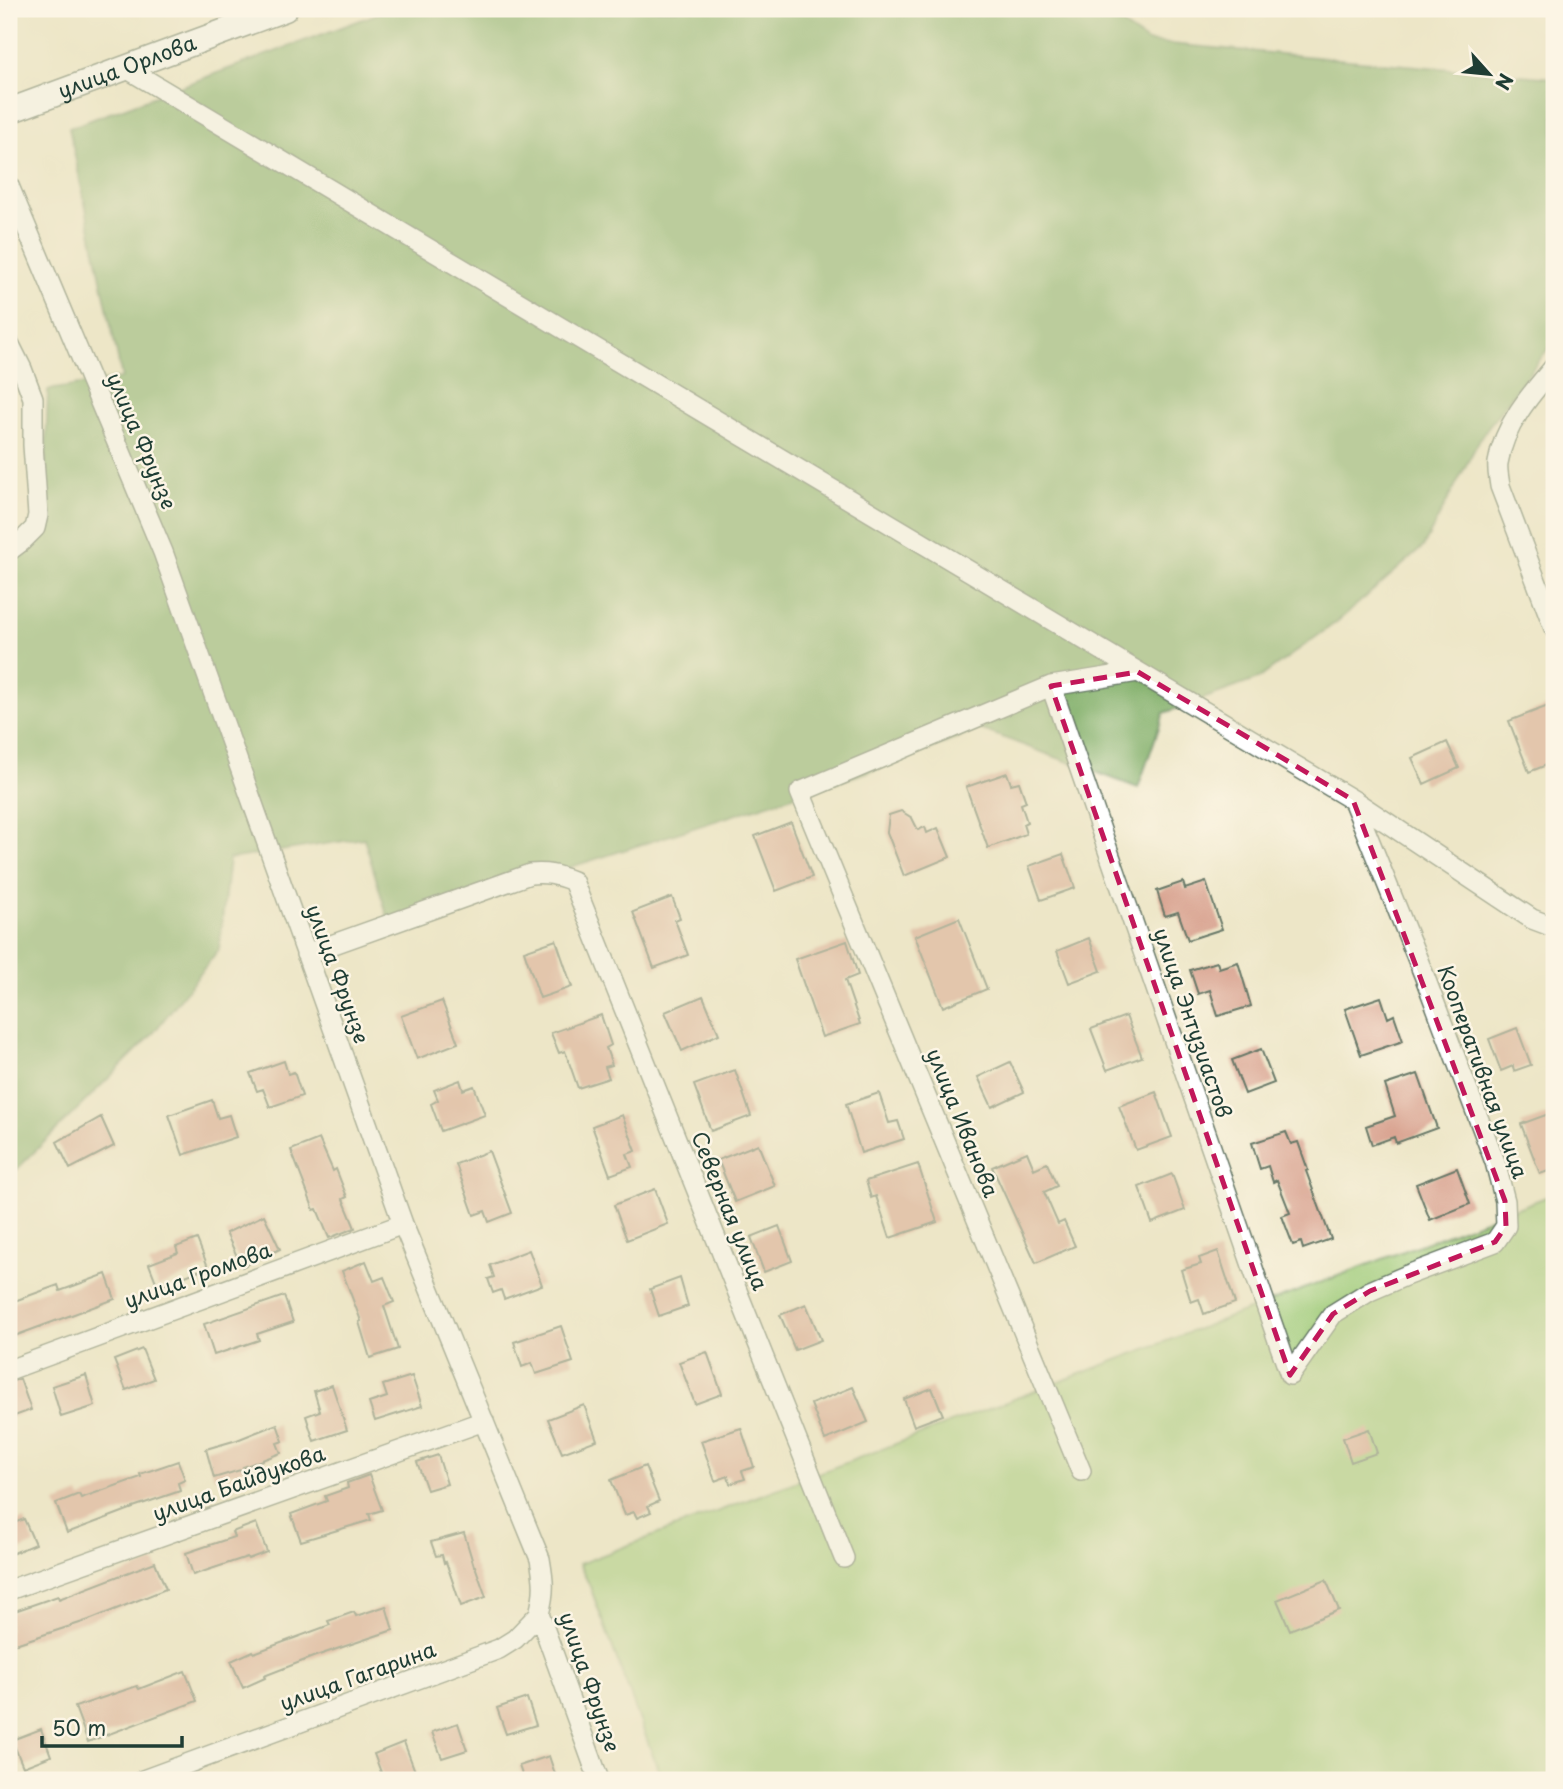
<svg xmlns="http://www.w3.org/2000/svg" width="1563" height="1789" font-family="'Playpen Sans',sans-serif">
  <rect width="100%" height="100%" fill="#fcf5e5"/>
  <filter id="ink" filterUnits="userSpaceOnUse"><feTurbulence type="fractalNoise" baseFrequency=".0143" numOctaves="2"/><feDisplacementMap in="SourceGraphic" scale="14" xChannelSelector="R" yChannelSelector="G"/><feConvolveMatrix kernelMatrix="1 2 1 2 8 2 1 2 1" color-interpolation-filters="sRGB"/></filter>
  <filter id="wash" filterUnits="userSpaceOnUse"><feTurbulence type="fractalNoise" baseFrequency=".00686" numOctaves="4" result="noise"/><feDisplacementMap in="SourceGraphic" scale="28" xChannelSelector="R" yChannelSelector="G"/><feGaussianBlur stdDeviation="1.57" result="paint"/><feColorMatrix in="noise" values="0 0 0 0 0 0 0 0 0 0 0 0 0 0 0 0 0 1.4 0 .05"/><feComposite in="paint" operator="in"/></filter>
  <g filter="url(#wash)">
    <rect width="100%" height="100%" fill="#ede6c7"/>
    <path fill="#9dca78" stroke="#5e8456" stroke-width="2" d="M 1554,1194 L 1554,1780 L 662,1780 L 589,1584 L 579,1564 Z"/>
    <path fill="#7eae68" stroke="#4e764e" stroke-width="2" d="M 390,9 L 1099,9 L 1148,42 L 1554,78 L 1554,341 L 1482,435 L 1423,547 L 1338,621 L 1258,679 L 1164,713 L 1138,788 L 980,729 L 896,763 L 390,925 L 364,838 L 229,859 L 219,949 L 151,1036 L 9,1177 L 9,560 L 43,535 L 48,390 L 122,378 L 69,128 Z"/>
    <g id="blocks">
      <path fill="#d79f8c" d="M 1548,706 L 1554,721 L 1554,762 L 1529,772 L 1509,721 Z
        M 1447,742 L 1459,768 L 1424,784 L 1412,758 Z
        M 1007,773 L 1011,784 L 1019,782 L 1026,802 L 1021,804 L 1027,822 L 1023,824 L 1026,834 L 988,848 L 966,787 Z
        M 901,811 L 912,818 L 918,830 L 925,827 L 927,833 L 938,828 L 950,857 L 904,876 L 887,832 L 889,815 Z
        M 791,822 L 812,877 L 776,891 L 755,836 Z
        M 1063,854 L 1075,888 L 1041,900 L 1029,866 Z
        M 1183,882 L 1185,889 L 1206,882 L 1222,929 L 1188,940 L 1178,912 L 1165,916 L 1157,891 Z
        M 672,897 L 680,918 L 675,920 L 688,955 L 654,968 L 633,912 Z
        M 959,918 L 987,989 L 943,1007 L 915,936 Z
        M 1089,938 L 1101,971 L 1069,983 L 1057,951 Z
        M 556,940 L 572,987 L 540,998 L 524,951 Z
        M 847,941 L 858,975 L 845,980 L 860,1024 L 822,1037 L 795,959 Z
        M 1217,962 L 1219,968 L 1238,962 L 1251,1006 L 1218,1016 L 1210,990 L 1198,994 L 1190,970 Z
        M 703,996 L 719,1034 L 682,1051 L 665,1012 Z
        M 1381,997 L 1388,1018 L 1394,1015 L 1403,1041 L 1361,1055 L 1345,1009 Z
        M 442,1001 L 458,1043 L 417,1059 L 401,1016 Z
        M 601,1015 L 611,1045 L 606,1048 L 612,1065 L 605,1067 L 609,1078 L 578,1088 L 565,1051 L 559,1053 L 551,1033 Z
        M 1126,1016 L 1142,1057 L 1107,1070 L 1091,1029 Z
        M 1517,1028 L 1531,1065 L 1514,1071 L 1513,1066 L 1501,1071 L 1489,1039 Z
        M 1261,1049 L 1274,1083 L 1245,1094 L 1232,1060 Z
        M 284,1061 L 288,1074 L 294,1072 L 302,1096 L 270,1107 L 263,1089 L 257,1091 L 250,1073 Z
        M 1010,1062 L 1024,1092 L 992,1107 L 978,1077 Z
        M 735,1070 L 751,1116 L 711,1131 L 694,1085 Z
        M 1418,1074 L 1437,1128 L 1396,1143 L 1394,1137 L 1372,1145 L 1366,1126 L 1395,1116 L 1385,1085 Z
        M 460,1080 L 463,1090 L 474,1086 L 485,1115 L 441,1131 L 431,1104 L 438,1100 L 434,1090 Z
        M 1156,1092 L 1172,1137 L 1136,1150 L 1119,1106 Z
        M 879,1093 L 889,1123 L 898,1121 L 904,1139 L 861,1153 L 846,1104 Z
        M 212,1100 L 218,1118 L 229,1115 L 236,1137 L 183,1155 L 169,1115 Z
        M 1554,1112 L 1554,1169 L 1540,1174 L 1521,1124 Z
        M 622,1115 L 636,1151 L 627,1154 L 632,1167 L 610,1175 L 592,1126 Z
        M 101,1117 L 114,1146 L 70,1169 L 57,1142 Z
        M 1286,1132 L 1291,1144 L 1298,1142 L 1308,1170 L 1306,1171 L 1331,1239 L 1303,1249 L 1301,1242 L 1293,1245 L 1282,1216 L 1290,1213 L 1277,1180 L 1273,1182 L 1268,1166 L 1260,1169 L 1252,1143 Z
        M 319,1139 L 333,1171 L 336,1169 L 347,1197 L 343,1199 L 355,1228 L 329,1238 L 317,1209 L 314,1210 L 291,1150 Z
        M 758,1144 L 775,1186 L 735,1202 L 718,1160 Z
        M 489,1151 L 512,1213 L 489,1222 L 485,1211 L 474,1215 L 456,1164 Z
        M 1027,1152 L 1034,1169 L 1047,1163 L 1057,1186 L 1044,1192 L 1058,1224 L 1064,1221 L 1075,1246 L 1036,1263 L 992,1167 Z
        M 918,1164 L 937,1222 L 890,1238 L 876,1196 L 871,1198 L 866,1181 Z
        M 1457,1168 L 1470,1204 L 1430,1220 L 1416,1184 Z
        M 1172,1174 L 1185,1210 L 1152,1223 L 1139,1187 Z
        M 655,1189 L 668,1224 L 627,1240 L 614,1205 Z
        M 264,1215 L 280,1249 L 242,1267 L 226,1233 Z
        M 779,1226 L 792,1261 L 764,1272 L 751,1237 Z
        M 197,1239 L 208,1267 L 158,1287 L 149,1264 L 178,1253 L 176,1247 Z
        M 529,1250 L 542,1285 L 504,1299 L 501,1290 L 493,1293 L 488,1279 L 494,1277 L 490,1265 Z
        M 1218,1251 L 1235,1303 L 1204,1314 L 1199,1299 L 1191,1302 L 1181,1270 L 1201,1264 L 1199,1258 Z
        M 366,1261 L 374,1281 L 384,1277 L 394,1302 L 384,1306 L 398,1349 L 370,1358 L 359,1322 L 361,1321 L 342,1271 Z
        M 106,1274 L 115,1299 L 9,1338 L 9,1303 L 58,1285 L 60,1291 Z
        M 680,1278 L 688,1306 L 659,1316 L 650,1289 Z
        M 284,1296 L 293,1322 L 257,1334 L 259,1340 L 214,1355 L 204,1324 Z
        M 806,1304 L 821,1340 L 795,1350 L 780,1315 Z
        M 561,1326 L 573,1362 L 536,1374 L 532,1363 L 522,1367 L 514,1342 Z
        M 142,1349 L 154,1379 L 126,1390 L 114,1360 Z
        M 707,1352 L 722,1394 L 695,1404 L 679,1362 Z
        M 86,1375 L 95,1406 L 61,1417 L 52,1386 Z
        M 412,1376 L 422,1406 L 375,1421 L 369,1403 L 387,1397 L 383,1385 Z
        M 20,1379 L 31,1410 L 9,1418 L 9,1382 Z
        M 332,1385 L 347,1430 L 314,1441 L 306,1416 L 320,1411 L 314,1391 Z
        M 853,1387 L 868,1422 L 825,1440 L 811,1404 Z
        M 932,1388 L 943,1415 L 914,1426 L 904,1399 Z
        M 584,1405 L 597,1440 L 562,1453 L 548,1419 Z
        M 277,1424 L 283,1441 L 277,1443 L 281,1453 L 243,1467 L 244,1469 L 214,1478 L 206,1449 L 237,1440 Z
        M 741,1428 L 754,1467 L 742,1471 L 745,1479 L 730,1484 L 728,1476 L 715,1481 L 701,1441 Z
        M 1369,1429 L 1377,1453 L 1351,1462 L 1343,1438 Z
        M 438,1455 L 447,1484 L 427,1490 L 417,1462 Z
        M 178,1461 L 185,1480 L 178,1483 L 180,1491 L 133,1507 L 133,1508 L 67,1533 L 56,1503 L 79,1494 L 81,1498 L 141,1477 L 140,1474 Z
        M 645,1466 L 659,1501 L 648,1506 L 651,1512 L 637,1518 L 634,1512 L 625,1515 L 611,1480 Z
        M 369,1475 L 382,1510 L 369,1514 L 371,1520 L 301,1541 L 291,1514 L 327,1501 L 325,1496 L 348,1488 L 347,1483 Z
        M 24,1519 L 35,1544 L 9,1555 L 9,1525 Z
        M 256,1523 L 267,1552 L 248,1559 L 247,1557 L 193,1575 L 186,1553 L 234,1537 L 232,1532 Z
        M 464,1533 L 474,1566 L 475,1566 L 486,1597 L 461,1606 L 446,1562 L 444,1563 L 442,1555 L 436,1556 L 431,1542 Z
        M 155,1562 L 166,1589 L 89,1620 L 9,1646 L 9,1613 L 58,1596 L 59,1599 Z
        M 1326,1580 L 1339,1610 L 1290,1630 L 1277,1600 Z
        M 386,1606 L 393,1630 L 313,1657 L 264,1676 L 265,1678 L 243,1688 L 231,1661 L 253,1651 L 254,1653 L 330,1625 L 328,1621 L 354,1612 L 356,1616 Z
        M 185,1671 L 197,1701 L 88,1742 L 75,1707 L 137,1686 L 139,1689 Z
        M 527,1698 L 536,1725 L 506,1734 L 497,1708 Z
        M 458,1723 L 467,1750 L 442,1758 L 432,1732 Z
        M 41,1729 L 51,1756 L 23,1767 L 12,1740 Z
        M 404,1742 L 416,1774 L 399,1780 L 384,1780 L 374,1754 Z
        M 549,1756 L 557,1780 L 524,1780 L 519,1766 Z"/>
    </g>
  </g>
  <g filter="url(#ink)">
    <use href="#blocks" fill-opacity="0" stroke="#677867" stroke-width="2"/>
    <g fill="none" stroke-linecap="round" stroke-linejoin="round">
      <defs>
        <path id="minor" d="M 126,68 L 1353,800 L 1532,919 L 1548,925 L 1554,925
          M 9,186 L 163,552 L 403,1224 L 540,1559 C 544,1582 545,1591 539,1614 L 599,1780
          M 9,345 L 10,345 L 22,369 L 33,398 L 33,445 L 38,515 L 35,528 L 21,542 L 9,551
          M 1554,367 C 1530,395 1504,425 1498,463 C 1497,470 1499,478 1500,486 L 1554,628
          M 1051,686 L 1290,1375
          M 306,954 L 530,874 C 546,872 558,875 573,881 L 844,1558
          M 9,1370 L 403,1224
          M 1290,1375 L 1333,1314 L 1370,1291 L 1405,1276 L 1495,1242 L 1506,1226 L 1505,1201 L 1495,1162 L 1424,975 L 1353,800
          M 1081,1471 L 800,792 L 1051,686 L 1138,672
          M 9,1590 L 484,1421
          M 143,1780 L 499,1649 L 515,1639 L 539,1614"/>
        <g id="tertiary">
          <path id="s1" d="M 9,111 L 285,9"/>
        </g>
      </defs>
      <use href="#minor" stroke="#677867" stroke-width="22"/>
      <use href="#tertiary" stroke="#677867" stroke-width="27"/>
      <use href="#minor" stroke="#fff" stroke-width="19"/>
      <use href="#tertiary" stroke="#fff" stroke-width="24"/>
    </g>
  </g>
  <path d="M0 0H1563V1789H0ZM 1138,672 L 1353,800 L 1505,1201 L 1506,1226 L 1495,1242 L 1370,1291 L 1333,1314 L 1290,1375 L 1051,686 Z" fill="#ede6c7" fill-opacity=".55" fill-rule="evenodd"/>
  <path fill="none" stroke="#c2185b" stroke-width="5" stroke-dasharray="14 9" stroke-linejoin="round" d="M 1138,672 L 1353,800 L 1505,1201 L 1506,1226 L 1495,1242 L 1370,1291 L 1333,1314 L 1290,1375 L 1051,686 Z"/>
  <g text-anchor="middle" stroke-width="5" stroke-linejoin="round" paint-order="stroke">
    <g font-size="21" fill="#1f3d34" stroke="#fcf5e5">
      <text dy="7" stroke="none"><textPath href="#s1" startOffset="126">улица Орлова</textPath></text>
      <text transform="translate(141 441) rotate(67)" y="7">улица Фрунзе</text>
      <text transform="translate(337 974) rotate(70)" y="7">улица Фрунзе</text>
      <text transform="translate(1192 1023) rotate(71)" y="7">улица Энтузиастов</text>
      <text transform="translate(1482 1072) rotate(70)" y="7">Кооперативная улица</text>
      <text transform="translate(962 1123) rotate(68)" y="7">улица Иванова</text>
      <text transform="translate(729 1211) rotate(68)" y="7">Северная улица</text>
      <text transform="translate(198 1276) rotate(-20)" y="7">улица Громова</text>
      <text transform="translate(239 1484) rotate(-20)" y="7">улица Байдукова</text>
      <text transform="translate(358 1677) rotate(-20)" y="7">улица Гагарина</text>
      <text transform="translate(589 1682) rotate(71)" y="7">улица Фрунзе</text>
    </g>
  </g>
  <rect width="1563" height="1789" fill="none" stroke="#fcf5e5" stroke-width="35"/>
  <g transform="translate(1489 74) rotate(117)" stroke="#fcf5e5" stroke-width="5" paint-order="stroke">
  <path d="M0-5L12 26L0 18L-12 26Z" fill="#1f3d34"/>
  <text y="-10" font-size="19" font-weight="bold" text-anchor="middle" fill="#1f3d34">N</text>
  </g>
  <path d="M42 1736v10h140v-10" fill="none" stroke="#1f3d34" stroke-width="3.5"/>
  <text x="52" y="1736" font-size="21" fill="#1f3d34" stroke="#fcf5e5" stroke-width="5" paint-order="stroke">50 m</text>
</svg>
